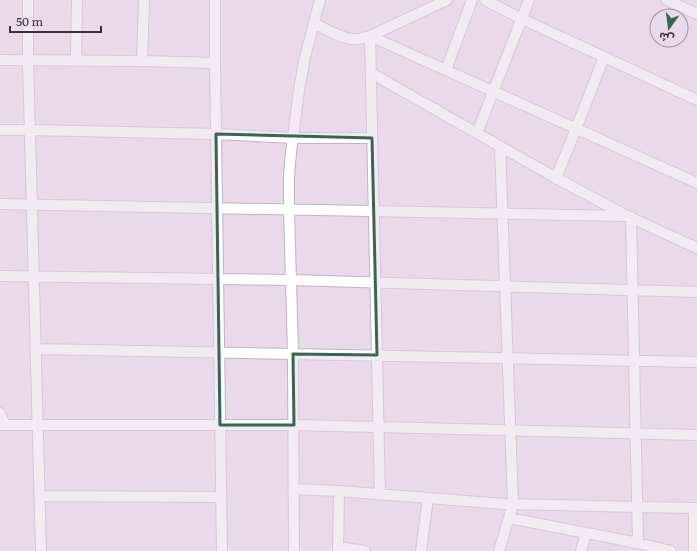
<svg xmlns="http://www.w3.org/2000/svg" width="697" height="551" font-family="Literata,'Noto Sans Arabic',serif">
  <rect width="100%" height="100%" fill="#ead8eb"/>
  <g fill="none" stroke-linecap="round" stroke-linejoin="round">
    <defs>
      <path id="minor" d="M 28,0 L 28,60 L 41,551
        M 215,0 L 215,63 L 222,551
        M 485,0 L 522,19 L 697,100
        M 667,0 L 697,14
        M 314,23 C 325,29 340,38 352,39 C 358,40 364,38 370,36 L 447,0
        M 370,36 L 380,495
        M 370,36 L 697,183
        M 0,60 L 142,61 L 215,63
        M 76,60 L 77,0
        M 142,61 L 144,0
        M 446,70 L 472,0
        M 371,73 L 556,178 L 627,216 L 697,248
        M 0,130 L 30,130 L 216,134 L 293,138 L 372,138
        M 477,133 L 529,0
        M 556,178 L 576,129 L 604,57
        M 0,204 L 627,216
        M 631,217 L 638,543
        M 0,276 L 291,280 L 697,292
        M 36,349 L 697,362
        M 0,413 L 5,425
        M 0,425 L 294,425 L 697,435
        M 294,489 L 339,491 L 504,504 L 638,507 L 697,508
        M 39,496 L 221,497
        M 694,508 L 694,551
        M 509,518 L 638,543 L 671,551
        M 338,547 L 365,551
        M 294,551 L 293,354 L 289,210 L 289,176 L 291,152 L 299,90 L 305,57 L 320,0
        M 338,551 L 339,491
        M 421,551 L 428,498
        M 499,551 L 513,504 L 500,146
        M 581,551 L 586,533"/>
    </defs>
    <use href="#minor" stroke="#c3b1c4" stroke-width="12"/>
    <use href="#minor" stroke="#fff" stroke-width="10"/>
  </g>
  <path d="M0 0H697V551H0ZM 216,134 L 372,138 L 377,355 L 293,354 L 294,425 L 220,425 Z" fill="#ead8eb" fill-opacity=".55" fill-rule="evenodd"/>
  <path fill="none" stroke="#33694e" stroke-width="3" stroke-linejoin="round" d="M 216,134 L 372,138 L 377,355 L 293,354 L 294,425 L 220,425 Z"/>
  <g transform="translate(669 28) rotate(194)"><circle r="19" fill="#ead8eb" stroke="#a295a3"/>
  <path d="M0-3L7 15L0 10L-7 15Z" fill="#33694e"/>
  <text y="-6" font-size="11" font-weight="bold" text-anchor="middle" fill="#363037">ش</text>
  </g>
  <path d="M10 26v6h91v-6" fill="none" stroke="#363037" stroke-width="2"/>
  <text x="16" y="26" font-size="12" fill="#363037" stroke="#ead8eb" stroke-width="3" paint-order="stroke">50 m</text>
</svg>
